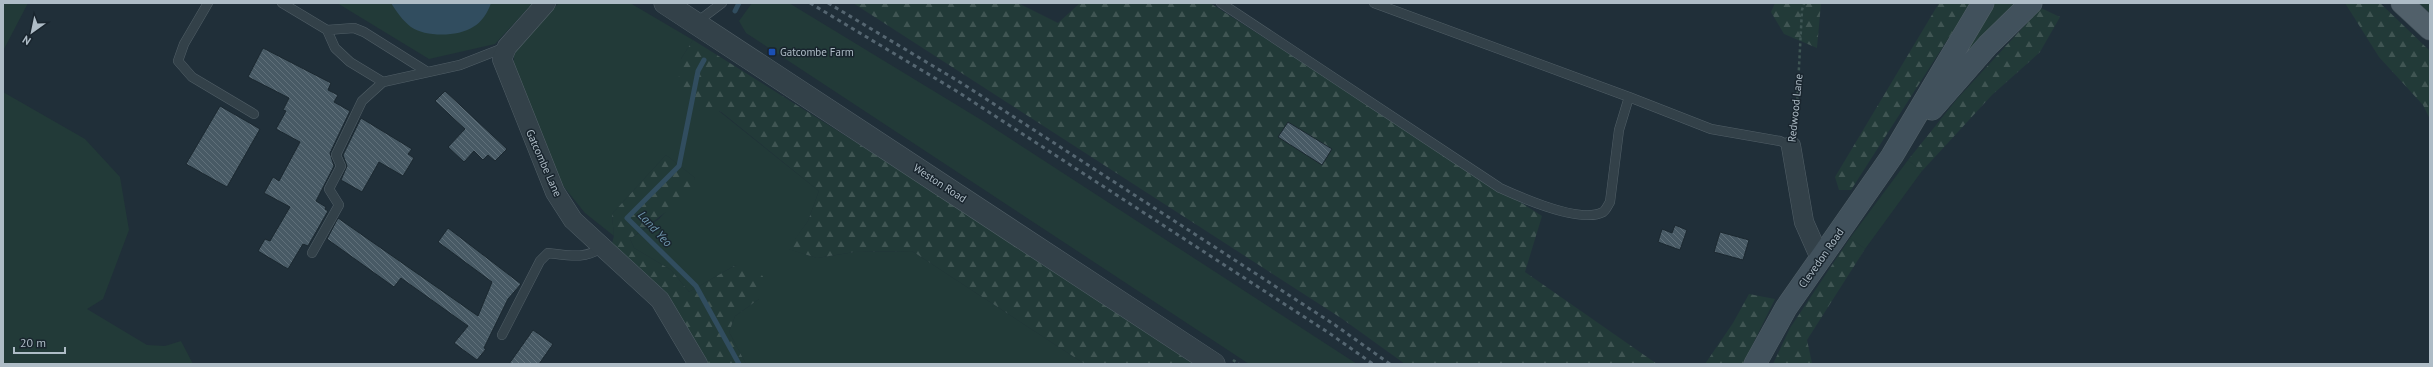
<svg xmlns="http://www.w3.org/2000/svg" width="2433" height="367" font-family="'PT Sans',sans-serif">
  <defs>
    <pattern id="forest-firs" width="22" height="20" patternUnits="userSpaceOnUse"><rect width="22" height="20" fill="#223a38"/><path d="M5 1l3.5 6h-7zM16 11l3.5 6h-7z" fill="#405553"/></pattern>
    <pattern id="building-back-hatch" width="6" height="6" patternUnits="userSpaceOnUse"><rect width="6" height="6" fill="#485a65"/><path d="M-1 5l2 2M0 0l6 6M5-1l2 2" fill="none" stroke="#60707a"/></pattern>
  </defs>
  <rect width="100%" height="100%" fill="#202f39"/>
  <path fill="#223a38" d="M 3,3 L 28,3 L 3,51 Z
    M 337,3 L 533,3 L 495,44 L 429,59 Z
    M 559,3 L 630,3 L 693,40 L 681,59 L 700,111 L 719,111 L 819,191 L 808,221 L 789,249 L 817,258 L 854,252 L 912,251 L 1085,364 L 746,364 L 729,332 L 735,316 L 759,299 L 736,265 L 689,292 L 671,270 L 634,248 L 630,239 L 659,219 L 695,178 L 666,155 L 612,214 L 614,236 L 585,213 L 560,182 L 514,71 L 514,52 L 519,43 Z
    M 752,3 L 789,3 L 983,121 L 1357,364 L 1249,364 L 746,33 L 739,21 Z
    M 1994,3 L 2022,3 L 1956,65 Z
    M 2415,3 L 2430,3 L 2430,18 Z
    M 3,92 L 85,139 L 120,177 L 129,230 L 103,299 L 87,309 L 147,345 L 165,346 L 181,341 L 193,364 L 3,364 Z
    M 1908,160 L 1922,171 L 1865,249 L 1850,238 Z"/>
  <path fill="url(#forest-firs)" d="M 853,3 L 1018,3 L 1058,23 L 1080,3 L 1210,3 L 1542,216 L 1525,272 L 1657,364 L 1405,364 L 1341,318 Z
    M 1775,3 L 1821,3 L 1817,48 L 1784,34 L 1771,12 Z
    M 1939,3 L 1971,3 L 1851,190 L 1839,190 L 1835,177 Z
    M 2345,3 L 2380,3 L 2430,51 L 2430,119 L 2423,105 L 2379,57 Z
    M 2041,8 L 2060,17 L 2040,52 L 1992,95 L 1922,171 L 1908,160 L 1957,99 Z
    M 693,40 L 954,204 L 1193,364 L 1085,364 L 912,251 L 854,252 L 817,258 L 788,249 L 808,221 L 819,191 L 720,111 L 700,111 L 677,92 L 681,59 Z
    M 666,155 L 695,178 L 687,196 L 630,239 L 634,248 L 671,270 L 689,292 L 736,265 L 763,276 L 759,299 L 735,316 L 729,332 L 746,364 L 690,364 L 674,334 L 611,247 L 614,236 L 612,214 Z
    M 1850,238 L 1865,249 L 1807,340 L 1812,363 L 1815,364 L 1773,364 L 1790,328 Z
    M 1749,294 L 1775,299 L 1743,364 L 1705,364 L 1733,323 Z"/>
  <path fill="#314d5f" d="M 391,3 L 491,3 C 488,12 482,22 473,27 C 458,37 425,37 411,27 C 403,21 396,11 391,3 Z"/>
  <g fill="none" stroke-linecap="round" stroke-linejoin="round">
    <path stroke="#314d5f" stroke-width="5" d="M 735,11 L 739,3
      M 704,60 L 698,71 L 679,166 L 627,218 L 696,286 L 739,364"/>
  </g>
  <path fill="url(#building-back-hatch)" stroke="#1b2830" d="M 263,48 L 331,83 L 328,90 L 338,95 L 334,102 L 350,111 L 330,153 L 334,166 L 316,201 L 326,207 L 325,209 L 328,211 L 308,246 L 303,244 L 288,269 L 258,251 L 265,239 L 270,241 L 290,207 L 264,193 L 273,177 L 279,181 L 300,142 L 276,129 L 286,111 L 283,110 L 289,98 L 248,77 Z
    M 445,91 L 507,149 L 495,161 L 488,155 L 483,160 L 474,151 L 464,162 L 448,147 L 465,129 L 435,101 Z
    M 220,106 L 260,129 L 227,187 L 186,164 Z
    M 361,118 L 412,149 L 408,154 L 414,158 L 403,176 L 379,162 L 362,192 L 341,180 L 347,166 L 343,155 Z
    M 1288,122 L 1332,149 L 1322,165 L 1278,137 Z
    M 338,218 L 478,316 L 492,282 L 438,242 L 448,228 L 521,284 L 508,299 L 484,348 L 486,349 L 477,360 L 454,343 L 468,326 L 401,278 L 394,287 L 327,239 Z
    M 1675,225 L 1687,230 L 1680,250 L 1658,242 L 1662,229 L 1672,233 Z
    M 1720,232 L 1749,240 L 1743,260 L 1714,252 Z
    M 533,330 L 553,344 L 539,364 L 509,364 Z"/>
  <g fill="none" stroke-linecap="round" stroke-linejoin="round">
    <defs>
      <path id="service" d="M 208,3 L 184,44 L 178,61 L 192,77 L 254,114
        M 282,3 L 327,30 L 335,48 L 350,62 L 383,82
        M 1221,3 L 1500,188 C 1522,198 1581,224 1603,212 C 1606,210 1608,205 1610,202 L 1619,130 L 1629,97 L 1711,129 L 1780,141 L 1791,146
        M 1374,3 L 1629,97
        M 697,22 L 722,3
        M 327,30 L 354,28 L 364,32 L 426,71
        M 312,253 L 339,205 L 329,189 L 341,166 L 336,155 L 362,101 L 383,82 L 460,65 L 506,47
        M 502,335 L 540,261 L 548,253 C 567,255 586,260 602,247"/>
      <path id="minor" d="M 546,3 L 507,47 L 502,59 L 555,192 L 573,220 L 660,300 L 698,364
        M 1791,146 L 1804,222 L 1820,258"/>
      <path id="tertiary" d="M 665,3 L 1214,364"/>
      <path id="secondary" d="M 1932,109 L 1988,45 L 2031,3
        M 1755,364 L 1786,308 L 1892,156 L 1983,3"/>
      <path id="primary" d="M 2402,3 L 2430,29"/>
    </defs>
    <use href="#service" stroke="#515f67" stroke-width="10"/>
    <use href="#minor" stroke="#515f67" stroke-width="20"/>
    <use href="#tertiary" stroke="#515f67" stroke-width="23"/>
    <use href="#secondary" stroke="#515f67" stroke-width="23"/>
    <use href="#primary" stroke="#3d4a53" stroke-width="23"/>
    <path stroke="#3f5655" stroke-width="2.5" stroke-dasharray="3 3" stroke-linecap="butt" d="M 1793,130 L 1797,105 L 1802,10 L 1804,3
      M 1233,360 L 1239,364"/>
    <use href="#service" stroke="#334149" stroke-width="9"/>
    <use href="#minor" stroke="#334149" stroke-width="19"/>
    <use href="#tertiary" stroke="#334149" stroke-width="22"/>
    <use href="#secondary" stroke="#41515c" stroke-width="22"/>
    <use href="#primary" stroke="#51606a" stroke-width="22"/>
    <path stroke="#556671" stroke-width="3" stroke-dasharray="4 4" stroke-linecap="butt" d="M 810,3 L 958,92 L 1329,333 L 1373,364
      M 828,3 L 963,84 L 1335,325 L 1390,364"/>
  </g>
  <rect fill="#1a4fb4" stroke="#19252e" stroke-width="1.5" x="768" y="48" width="8" height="8" rx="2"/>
  <g text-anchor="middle" stroke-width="3" stroke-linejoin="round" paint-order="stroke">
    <g font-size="11" fill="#aebcc6" stroke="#19252e" text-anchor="start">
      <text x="780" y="56">Gatcombe Farm</text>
    </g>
    <g font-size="11" fill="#aebcc6" stroke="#19252e">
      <text transform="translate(1795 108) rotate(-84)" y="4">Redwood Lane</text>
      <text transform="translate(544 163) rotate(66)" y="4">Gatcombe Lane</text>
      <text transform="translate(940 183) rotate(33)" y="4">Weston Road</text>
      <text transform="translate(1821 258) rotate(-55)" y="4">Clevedon Road</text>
    </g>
    <g font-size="12" font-style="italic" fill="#6d94ab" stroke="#19252e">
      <text transform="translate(655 229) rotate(47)" y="4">Land Yeo</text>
    </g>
  </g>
  <rect width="2433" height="367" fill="none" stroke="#aebcc6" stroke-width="8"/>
  <g transform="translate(32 32) rotate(213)" stroke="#19252e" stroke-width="3" paint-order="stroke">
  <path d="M0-3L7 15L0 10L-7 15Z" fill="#aebcc6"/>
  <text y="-6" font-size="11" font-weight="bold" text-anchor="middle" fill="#aebcc6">N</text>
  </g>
  <path d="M14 347v6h51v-6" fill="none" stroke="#aebcc6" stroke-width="2"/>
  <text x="20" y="347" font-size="12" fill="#aebcc6" stroke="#19252e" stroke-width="3" paint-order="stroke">20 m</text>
</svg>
